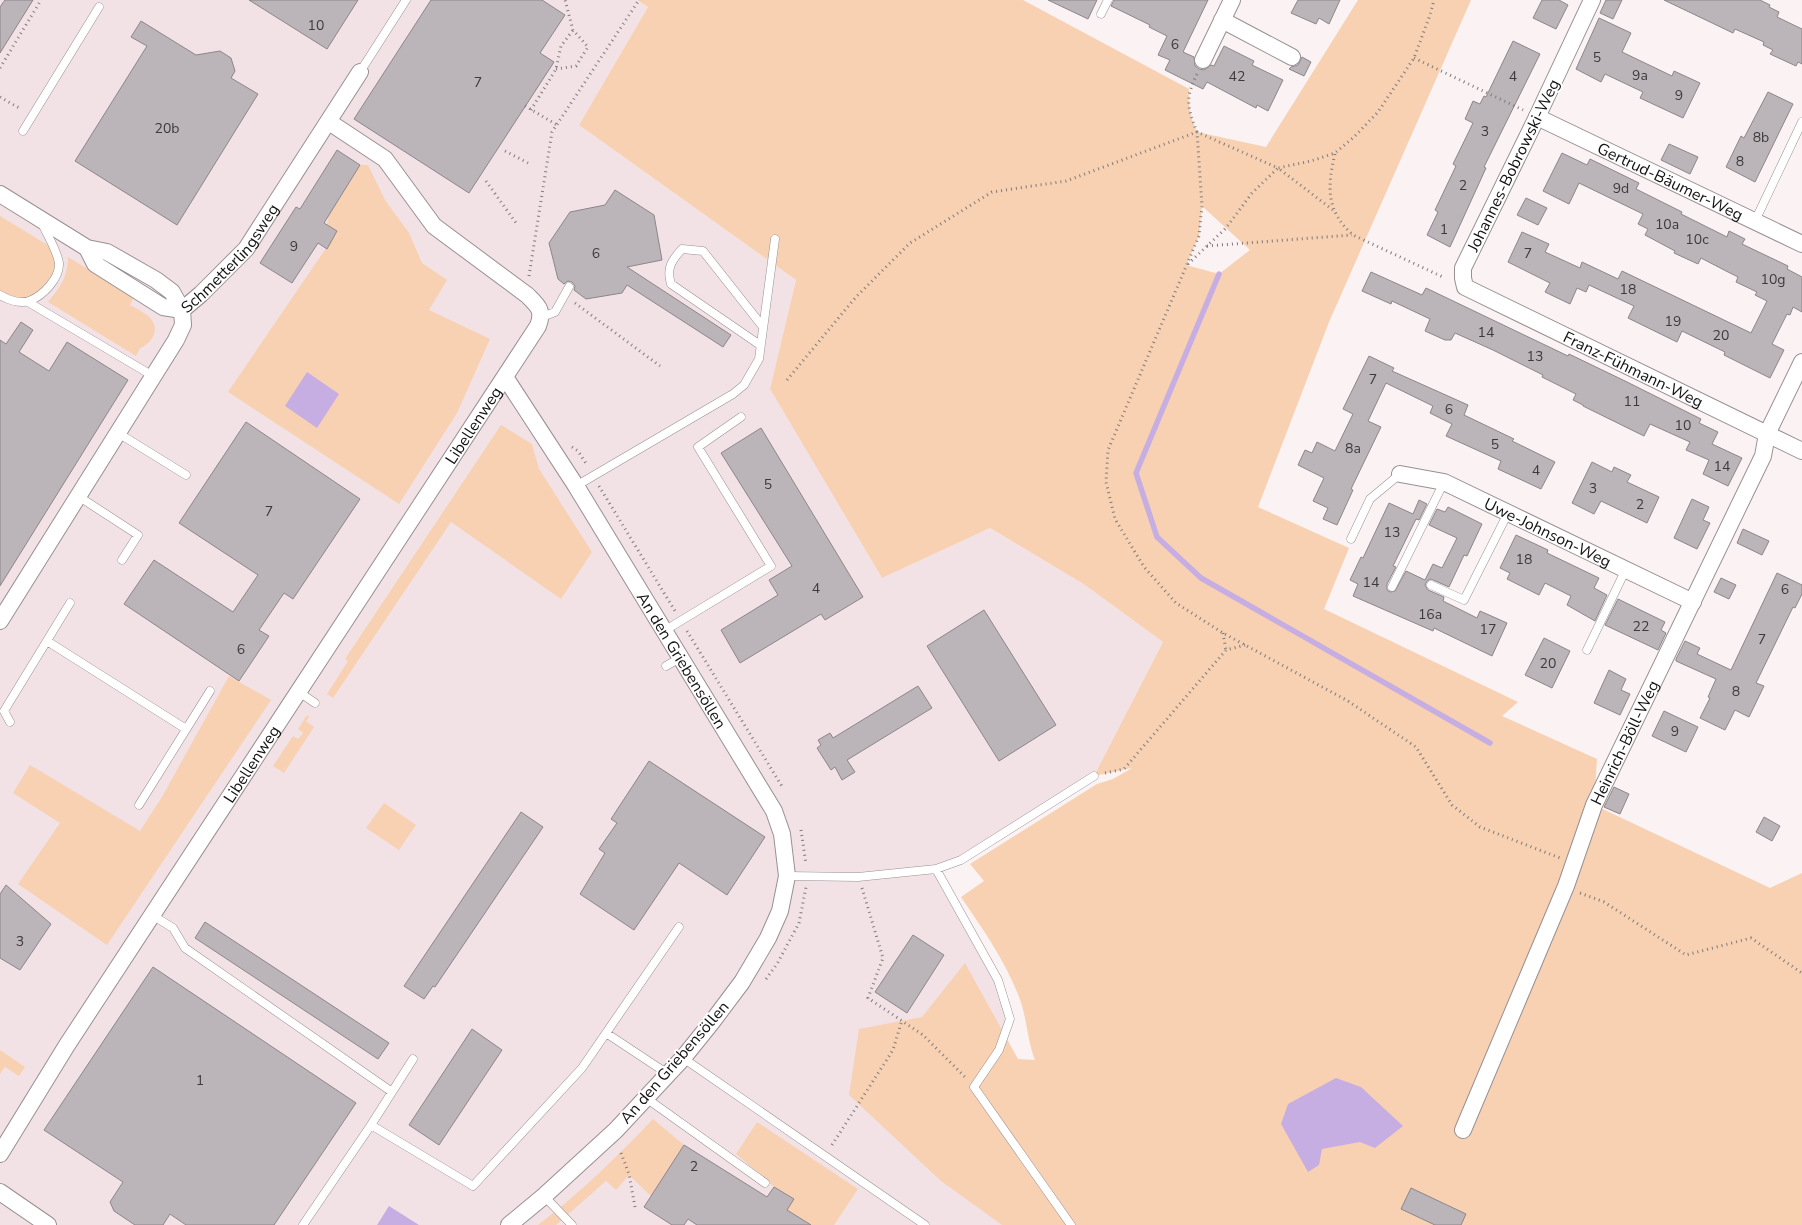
<svg xmlns="http://www.w3.org/2000/svg" width="1802" height="1225" font-family="'Nunito Sans',sans-serif">
  <rect width="100%" height="100%" fill="#faf2f3"/>
  <path fill="#f2e2e6" d="M 0,0 L 636,0 L 648,7 L 579,125 L 796,280 L 770,389 L 882,578 L 990,528 L 1085,585 L 1163,642 L 1094,776 L 961,860 L 936,869 L 998,980 L 1010,1019 L 999,1050 L 1071,1225 L 0,1225 Z"/>
  <path fill="#f7d1b2" fill-rule="evenodd" d="M 637,0 L 1023,0 L 1189,89 C 1188,105 1190,117 1197,132 L 1266,147 L 1358,0 L 1471,0 L 1329,322 L 1258,507 L 1349,548 L 1324,609 L 1518,702 L 1502,716 L 1597,759 L 1594,805 L 1770,888 L 1802,873 L 1802,1225 L 1002,1225 L 941,1181 L 849,1095 L 859,1029 L 922,1017 L 965,963 L 1018,1059 L 1035,1060 C 1027,1040 1027,1017 1019,997 C 1006,962 982,928 961,897 L 984,881 L 970,864 L 1097,784 L 1113,779 L 1132,768 L 1094,776 L 1163,642 L 1085,585 L 990,528 L 882,578 L 770,389 L 796,280 L 579,125 L 648,7 ZM 1202,206 L 1250,250 L 1219,274 L 1186,265 L 1199,236 Z
    M 360,165 L 368,165 L 385,200 L 409,233 L 422,263 L 447,280 L 429,310 L 490,339 L 457,413 L 399,504 L 228,392 L 337,232 L 327,225 L 329,214 Z
    M 0,216 L 54,249 L 59,263 L 55,277 L 28,302 L 0,295 Z
    M 68,257 L 134,297 L 130,305 C 137,309 146,313 151,319 C 160,330 152,343 140,348 L 136,356 L 48,302 C 60,288 68,276 68,257 Z
    M 501,425 L 532,444 L 539,469 L 592,552 L 561,599 L 451,522 L 333,698 L 327,694 L 348,661 L 345,659 Z
    M 229,676 L 271,700 L 107,945 L 18,884 L 60,823 L 13,793 L 30,765 L 140,831 L 162,797 Z
    M 307,715 L 309,717 L 306,721 L 314,727 L 284,773 L 273,766 L 293,736 L 298,739 L 303,733 L 298,729 Z
    M 384,803 L 416,825 L 399,850 L 366,828 Z
    M 0,1050 L 25,1067 L 19,1076 L 5,1067 L 0,1074 Z
    M 653,1119 L 684,1145 L 651,1196 L 629,1175 L 616,1190 L 606,1181 L 556,1225 L 538,1225 C 580,1193 617,1157 653,1119 Z
    M 757,1122 L 858,1189 L 834,1225 L 791,1225 L 787,1210 L 793,1199 L 774,1187 L 736,1154 Z"/>
  <path fill="#c6aee3" d="M 307,372 L 339,394 L 317,428 L 285,406 Z
    M 1336,1078 L 1361,1087 L 1403,1126 L 1375,1148 L 1360,1142 L 1322,1149 L 1319,1165 L 1308,1172 L 1281,1124 L 1288,1104 Z
    M 389,1206 L 419,1225 L 377,1225 Z"/>
  <g fill="none" stroke-linecap="round" stroke-linejoin="round">
    <path stroke="#c6aee3" stroke-width="5.5" d="M 1219,274 L 1136,473 L 1157,537 L 1201,578 L 1490,743"/>
  </g>
  <path fill="#bbb5b9" stroke="#8c868b" d="M 5,0 L 33,0 L 0,53 L 0,7 Z
    M 249,0 L 358,0 L 327,49 Z
    M 431,0 L 542,0 L 565,15 L 540,53 L 554,62 L 469,193 L 354,119 Z
    M 1048,0 L 1097,0 L 1088,19 Z
    M 1114,0 L 1208,0 L 1183,52 L 1194,57 L 1195,66 L 1199,69 L 1204,70 L 1211,65 L 1214,66 L 1224,46 L 1254,61 L 1252,65 L 1283,80 L 1268,111 L 1257,105 L 1256,108 L 1207,82 L 1203,89 L 1165,70 L 1170,60 L 1158,55 L 1167,36 L 1149,27 L 1150,25 L 1111,6 Z
    M 1298,0 L 1340,0 L 1329,24 L 1319,18 L 1316,24 L 1291,13 Z
    M 1542,0 L 1559,0 L 1568,5 L 1556,29 L 1533,18 Z
    M 1606,0 L 1622,0 L 1613,19 L 1600,13 Z
    M 1664,0 L 1760,0 L 1770,5 L 1769,7 L 1779,12 L 1777,17 L 1802,29 L 1802,64 L 1798,62 L 1796,66 L 1770,54 L 1773,50 L 1763,45 L 1764,42 L 1735,29 L 1733,33 Z
    M 1599,18 L 1631,33 L 1622,52 L 1672,76 L 1674,71 L 1700,83 L 1683,118 L 1640,98 L 1643,92 L 1605,74 L 1601,82 L 1576,69 Z
    M 141,21 L 196,55 L 220,51 L 231,58 L 235,71 L 231,78 L 258,94 L 177,225 L 75,161 L 147,46 L 131,37 Z
    M 1513,41 L 1540,54 L 1484,167 L 1486,168 L 1450,247 L 1427,235 L 1438,212 L 1435,210 L 1456,166 L 1453,164 L 1473,123 L 1465,119 L 1473,101 L 1480,104 L 1484,96 L 1486,97 Z
    M 1302,57 L 1311,62 L 1304,76 L 1289,69 L 1291,67 L 1298,65 Z
    M 1768,92 L 1793,104 L 1755,182 L 1726,167 L 1741,136 L 1744,138 Z
    M 1669,144 L 1698,157 L 1690,174 L 1661,160 Z
    M 337,150 L 360,165 L 324,223 L 337,231 L 327,249 L 318,243 L 292,283 L 260,263 L 296,207 L 300,209 Z
    M 1562,153 L 1587,165 L 1590,159 L 1639,183 L 1636,189 L 1682,212 L 1681,214 L 1727,237 L 1729,231 L 1745,239 L 1742,244 L 1788,266 L 1787,269 L 1802,277 L 1802,312 L 1793,307 L 1790,315 L 1787,314 L 1772,344 L 1784,350 L 1770,378 L 1724,355 L 1725,352 L 1682,331 L 1677,342 L 1628,318 L 1634,306 L 1589,285 L 1586,292 L 1577,288 L 1570,304 L 1545,292 L 1550,283 L 1508,262 L 1522,232 L 1549,244 L 1545,252 L 1580,268 L 1582,262 L 1618,279 L 1622,271 L 1751,333 L 1767,301 L 1755,295 L 1757,292 L 1736,282 L 1738,277 L 1728,272 L 1701,258 L 1698,264 L 1674,253 L 1675,251 L 1645,235 L 1648,229 L 1638,224 L 1643,214 L 1579,183 L 1569,204 L 1543,191 Z
    M 615,190 L 654,215 L 662,260 L 627,267 L 731,335 L 723,347 L 627,285 L 622,293 L 586,299 L 574,290 L 575,286 L 572,282 L 568,281 L 564,284 L 558,279 L 549,243 L 570,212 L 605,205 Z
    M 1526,198 L 1547,208 L 1538,225 L 1517,215 Z
    M 1371,272 L 1422,295 L 1426,288 L 1568,356 L 1569,354 L 1625,381 L 1701,419 L 1699,423 L 1718,432 L 1712,444 L 1742,458 L 1728,486 L 1703,474 L 1709,460 L 1686,450 L 1690,442 L 1650,424 L 1644,436 L 1583,406 L 1583,405 L 1573,400 L 1576,394 L 1542,377 L 1543,375 L 1493,350 L 1455,333 L 1451,340 L 1445,340 L 1425,331 L 1430,319 L 1392,301 L 1391,304 L 1362,291 Z
    M 21,322 L 33,330 L 19,352 L 49,371 L 67,342 L 128,380 L 0,586 L 0,340 L 6,344 Z
    M 1369,356 L 1394,368 L 1392,371 L 1468,405 L 1464,415 L 1514,439 L 1512,441 L 1555,462 L 1541,489 L 1498,469 L 1501,461 L 1446,436 L 1452,424 L 1430,413 L 1433,406 L 1386,383 L 1368,421 L 1381,427 L 1351,489 L 1353,490 L 1337,525 L 1323,519 L 1328,508 L 1313,501 L 1324,478 L 1298,465 L 1305,450 L 1312,453 L 1317,442 L 1335,451 L 1353,414 L 1343,409 Z
    M 246,422 L 360,499 L 293,599 L 284,593 L 259,630 L 269,636 L 239,681 L 124,604 L 154,560 L 233,612 L 258,575 L 179,523 Z
    M 761,428 L 863,597 L 825,620 L 821,614 L 740,663 L 721,630 L 778,595 L 769,580 L 792,566 L 721,453 Z
    M 1592,462 L 1612,472 L 1614,467 L 1631,475 L 1627,482 L 1659,497 L 1647,523 L 1601,501 L 1594,514 L 1572,503 Z
    M 1692,499 L 1709,507 L 1703,520 L 1710,523 L 1697,549 L 1674,538 Z
    M 1419,500 L 1427,504 L 1419,520 L 1416,519 L 1393,566 L 1396,567 L 1387,584 L 1387,590 L 1390,592 L 1395,591 L 1406,571 L 1425,580 L 1433,564 L 1442,568 L 1457,538 L 1429,525 L 1437,509 L 1445,512 L 1448,507 L 1482,524 L 1467,556 L 1464,555 L 1449,587 L 1431,579 L 1427,581 L 1425,585 L 1428,590 L 1444,597 L 1443,601 L 1477,618 L 1480,611 L 1507,623 L 1492,656 L 1434,628 L 1433,631 L 1353,596 L 1358,584 L 1350,580 L 1361,557 L 1363,558 L 1389,503 L 1413,514 Z
    M 1743,529 L 1769,541 L 1762,555 L 1737,543 Z
    M 1516,535 L 1548,550 L 1547,553 L 1599,578 L 1594,588 L 1607,595 L 1595,621 L 1567,605 L 1571,596 L 1545,583 L 1539,595 L 1507,579 L 1510,573 L 1500,568 Z
    M 1777,573 L 1802,585 L 1802,594 L 1795,608 L 1793,607 L 1756,683 L 1764,686 L 1749,717 L 1735,710 L 1725,730 L 1700,718 L 1710,698 L 1708,697 L 1716,679 L 1676,661 L 1676,659 L 1685,641 L 1700,648 L 1697,654 L 1731,670 Z
    M 1721,578 L 1736,585 L 1729,599 L 1714,592 Z
    M 1618,599 L 1665,622 L 1661,630 L 1666,633 L 1658,650 L 1605,625 Z
    M 984,610 L 1056,725 L 999,761 L 927,646 Z
    M 1544,638 L 1570,651 L 1552,688 L 1525,675 Z
    M 1609,670 L 1626,679 L 1621,690 L 1630,694 L 1620,715 L 1594,703 Z
    M 918,686 L 932,708 L 847,760 L 855,772 L 842,780 L 835,767 L 831,770 L 817,748 L 821,745 L 818,740 L 830,733 L 833,738 Z
    M 1664,711 L 1698,727 L 1686,752 L 1652,736 Z
    M 649,761 L 765,837 L 727,895 L 679,863 L 634,930 L 580,894 L 605,853 L 599,849 L 617,823 L 611,819 Z
    M 1614,787 L 1629,794 L 1620,814 L 1604,807 Z
    M 521,812 L 543,827 L 435,987 L 433,986 L 424,999 L 404,986 Z
    M 1764,817 L 1780,826 L 1772,841 L 1756,832 Z
    M 6,885 L 51,924 L 20,970 L 0,958 L 0,894 Z
    M 205,922 L 389,1043 L 378,1059 L 195,938 Z
    M 913,935 L 944,955 L 907,1013 L 875,992 Z
    M 153,967 L 356,1103 L 274,1225 L 186,1225 L 170,1214 L 163,1225 L 135,1225 L 114,1211 L 110,1202 L 123,1182 L 44,1130 Z
    M 472,1029 L 502,1050 L 439,1145 L 409,1125 Z
    M 684,1145 L 767,1197 L 774,1187 L 794,1199 L 787,1210 L 811,1225 L 697,1225 L 688,1219 L 684,1225 L 672,1225 L 644,1207 Z
    M 1411,1188 L 1466,1214 L 1461,1225 L 1435,1225 L 1401,1209 Z"/>
  <g fill="none" stroke-linecap="round" stroke-linejoin="round">
    <defs>
      <path id="service" d="M 1101,14 L 1108,0
        M 360,72 L 406,0
        M 23,131 L 99,7
        M 1755,221 L 1802,122
        M 0,295 C 8,300 20,304 29,301 C 43,296 60,278 59,263 C 57,250 47,235 42,223
        M 28,302 L 153,376
        M 542,317 L 555,312 L 569,287
        M 760,345 L 671,284 C 666,268 672,260 682,249 L 703,251 L 763,327
        M 118,433 L 186,475
        M 576,486 L 733,394 L 744,385 L 759,359 L 775,239
        M 78,496 L 138,535 L 122,560
        M 1351,539 L 1370,499 L 1400,474
        M 1431,585 L 1464,600 L 1508,513
        M 1392,587 L 1444,482
        M 664,631 L 771,566 L 698,447 L 741,417
        M 47,641 L 186,729
        M 1587,650 L 1626,569
        M 666,666 L 680,658
        M 299,692 L 315,703
        M 10,722 L 4,711 L 70,603
        M 139,805 L 210,691
        M 936,869 L 998,980 L 1010,1019 L 999,1050 L 974,1087 L 1071,1225
        M 787,876 L 858,877 L 936,869 L 961,860 L 1094,776
        M 152,915 L 173,928 L 185,948 L 392,1092
        M 606,1033 L 668,1074
        M 683,1058 L 925,1225
        M 646,1098 L 765,1183
        M 371,1125 L 473,1186 L 582,1068 L 679,927
        M 544,1196 L 572,1225
        M 303,1225 L 371,1125 L 413,1059"/>
      <g id="minor">
        <path id="s1" d="M 1592,0 L 1537,117 L 1463,268 L 1463,278 L 1465,287 L 1802,451"/>
        <path d="M 1222,20 L 1292,57"/>
        <path d="M 1203,60 L 1232,0"/>
        <path id="s2" d="M 1537,117 L 1802,244"/>
        <path d="M 0,194 L 87,248 L 107,252 L 156,280 L 172,292 L 182,310 L 163,307 L 95,264 L 87,248"/>
        <path id="s3" d="M 505,377 L 576,486 L 774,811 L 782,834 L 787,876 L 780,911 L 768,938 L 742,982 L 712,1022 L 683,1058 L 616,1130 L 544,1196 L 509,1225"/>
        <path id="s4" d="M 1400,474 L 1444,482 L 1693,602"/>
        <path id="s5" d="M 0,621 L 176,340 L 183,325 L 182,310 L 201,294 L 246,249 L 360,72"/>
        <path id="s6" d="M 1463,1130 L 1566,886 L 1594,805 L 1763,456 L 1767,434 L 1802,362"/>
        <path id="s7" d="M 0,1154 L 67,1045 L 538,326 C 544,310 538,306 527,295 L 434,226 L 385,159 L 329,122"/>
        <path d="M 0,1192 L 48,1225"/>
      </g>
    </defs>
    <use href="#service" stroke="#989092" stroke-width="9"/>
    <use href="#minor" stroke="#989092" stroke-width="18"/>
    <path stroke="#7f7b7b" stroke-width="3" stroke-dasharray="1 4" stroke-linecap="butt" d="M 1414,58 L 1523,110
      M 0,68 L 41,0
      M 556,69 L 576,66 L 588,47 L 573,30 L 565,0
      M 1197,74 C 1185,98 1187,107 1197,132 L 1278,168 L 1311,161 L 1335,153 L 1355,136 L 1378,112 L 1414,58 L 1430,15 L 1434,0
      M 0,97 L 21,109
      M 525,106 L 557,125
      M 531,110 L 556,69 L 561,46 L 573,30
      M 505,151 L 528,163
      M 1335,154 C 1327,187 1326,211 1353,235 L 1445,278
      M 486,181 L 516,223
      M 1207,246 L 1352,235
      M 1188,264 L 1226,228 L 1252,193 L 1278,168 L 1333,210
      M 529,276 L 552,132 L 639,0
      M 575,303 L 660,366
      M 787,380 L 855,298 L 910,243 L 992,192 L 1066,181 L 1197,132 L 1202,206 L 1199,236 L 1108,450 L 1106,482 L 1115,519 L 1144,567 L 1176,603 L 1223,633 L 1348,701 L 1416,747 L 1452,805 L 1480,827 L 1560,858
      M 572,447 L 578,451 L 587,465
      M 599,486 L 675,611
      M 687,631 L 783,788
      M 1223,633 L 1226,650
      M 1105,773 L 1124,769 L 1226,650 L 1245,645
      M 801,830 L 806,864
      M 862,888 L 883,958 L 868,998 L 923,1035 L 965,1077
      M 1580,893 L 1604,902 L 1686,955 L 1751,938 L 1802,973
      M 766,979 L 777,964 L 799,923 L 806,887
      M 832,1145 L 893,1050 L 902,1020
      M 621,1153 L 629,1174 L 635,1207"/>
    <use href="#service" stroke="#fff" stroke-width="8"/>
    <use href="#minor" stroke="#fff" stroke-width="16"/>
  </g>
  <g text-anchor="middle" stroke-width="4" stroke-linejoin="round" paint-order="stroke">
    <g font-size="14" fill="#3d3a3b">
      <text x="316" y="30">10</text>
      <text x="1175" y="49">6</text>
      <text x="1597" y="62">5</text>
      <text x="1640" y="80">9a</text>
      <text x="1237" y="81">42</text>
      <text x="1513" y="81">4</text>
      <text x="478" y="87">7</text>
      <text x="1679" y="100">9</text>
      <text x="167" y="133">20b</text>
      <text x="1485" y="136">3</text>
      <text x="1761" y="142">8b</text>
      <text x="1740" y="166">8</text>
      <text x="1463" y="190">2</text>
      <text x="1621" y="193">9d</text>
      <text x="1667" y="229">10a</text>
      <text x="1444" y="234">1</text>
      <text x="1697" y="244">10c</text>
      <text x="294" y="251">9</text>
      <text x="596" y="258">6</text>
      <text x="1528" y="258">7</text>
      <text x="1773" y="284">10g</text>
      <text x="1628" y="294">18</text>
      <text x="1673" y="326">19</text>
      <text x="1486" y="337">14</text>
      <text x="1721" y="340">20</text>
      <text x="1535" y="361">13</text>
      <text x="1373" y="384">7</text>
      <text x="1632" y="406">11</text>
      <text x="1449" y="414">6</text>
      <text x="1683" y="430">10</text>
      <text x="1495" y="449">5</text>
      <text x="1353" y="453">8a</text>
      <text x="1722" y="471">14</text>
      <text x="1536" y="475">4</text>
      <text x="768" y="489">5</text>
      <text x="1593" y="493">3</text>
      <text x="1640" y="509">2</text>
      <text x="269" y="516">7</text>
      <text x="1392" y="537">13</text>
      <text x="1524" y="564">18</text>
      <text x="1371" y="587">14</text>
      <text x="816" y="593">4</text>
      <text x="1785" y="594">6</text>
      <text x="1430" y="619">16a</text>
      <text x="1641" y="631">22</text>
      <text x="1488" y="634">17</text>
      <text x="1762" y="644">7</text>
      <text x="241" y="654">6</text>
      <text x="1548" y="668">20</text>
      <text x="1736" y="696">8</text>
      <text x="1675" y="736">9</text>
      <text x="20" y="946">3</text>
      <text x="200" y="1085">1</text>
      <text x="694" y="1171">2</text>
    </g>
    <g font-size="16" fill="#131111" stroke="#fff">
      <text transform="translate(1513 165) rotate(-64)" y="6">Johannes-Bobrowski-Weg</text>
      <text dy="6" stroke="none"><textPath href="#s2" startOffset="148">Gertrud-Bäumer-Weg</textPath></text>
      <text dy="6" stroke="none"><textPath href="#s5" startOffset="434">Schmetterlingsweg</textPath></text>
      <text dy="6" stroke="none"><textPath href="#s1" startOffset="504">Franz-Fühmann-Weg</textPath></text>
      <text dy="6" stroke="none"><textPath href="#s7" startOffset="869">Libellenweg</textPath></text>
      <text dy="6" stroke="none"><textPath href="#s4" startOffset="160">Uwe-Johnson-Weg</textPath></text>
      <text dy="6" stroke="none"><textPath href="#s3" startOffset="334">An den Griebensöllen</textPath></text>
      <text dy="6" stroke="none"><textPath href="#s6" startOffset="420">Heinrich-Böll-Weg</textPath></text>
      <text dy="6" stroke="none"><textPath href="#s7" startOffset="464">Libellenweg</textPath></text>
      <text transform="translate(674 1062) rotate(-49)" y="6">An den Griebensöllen</text>
    </g>
  </g>
</svg>
